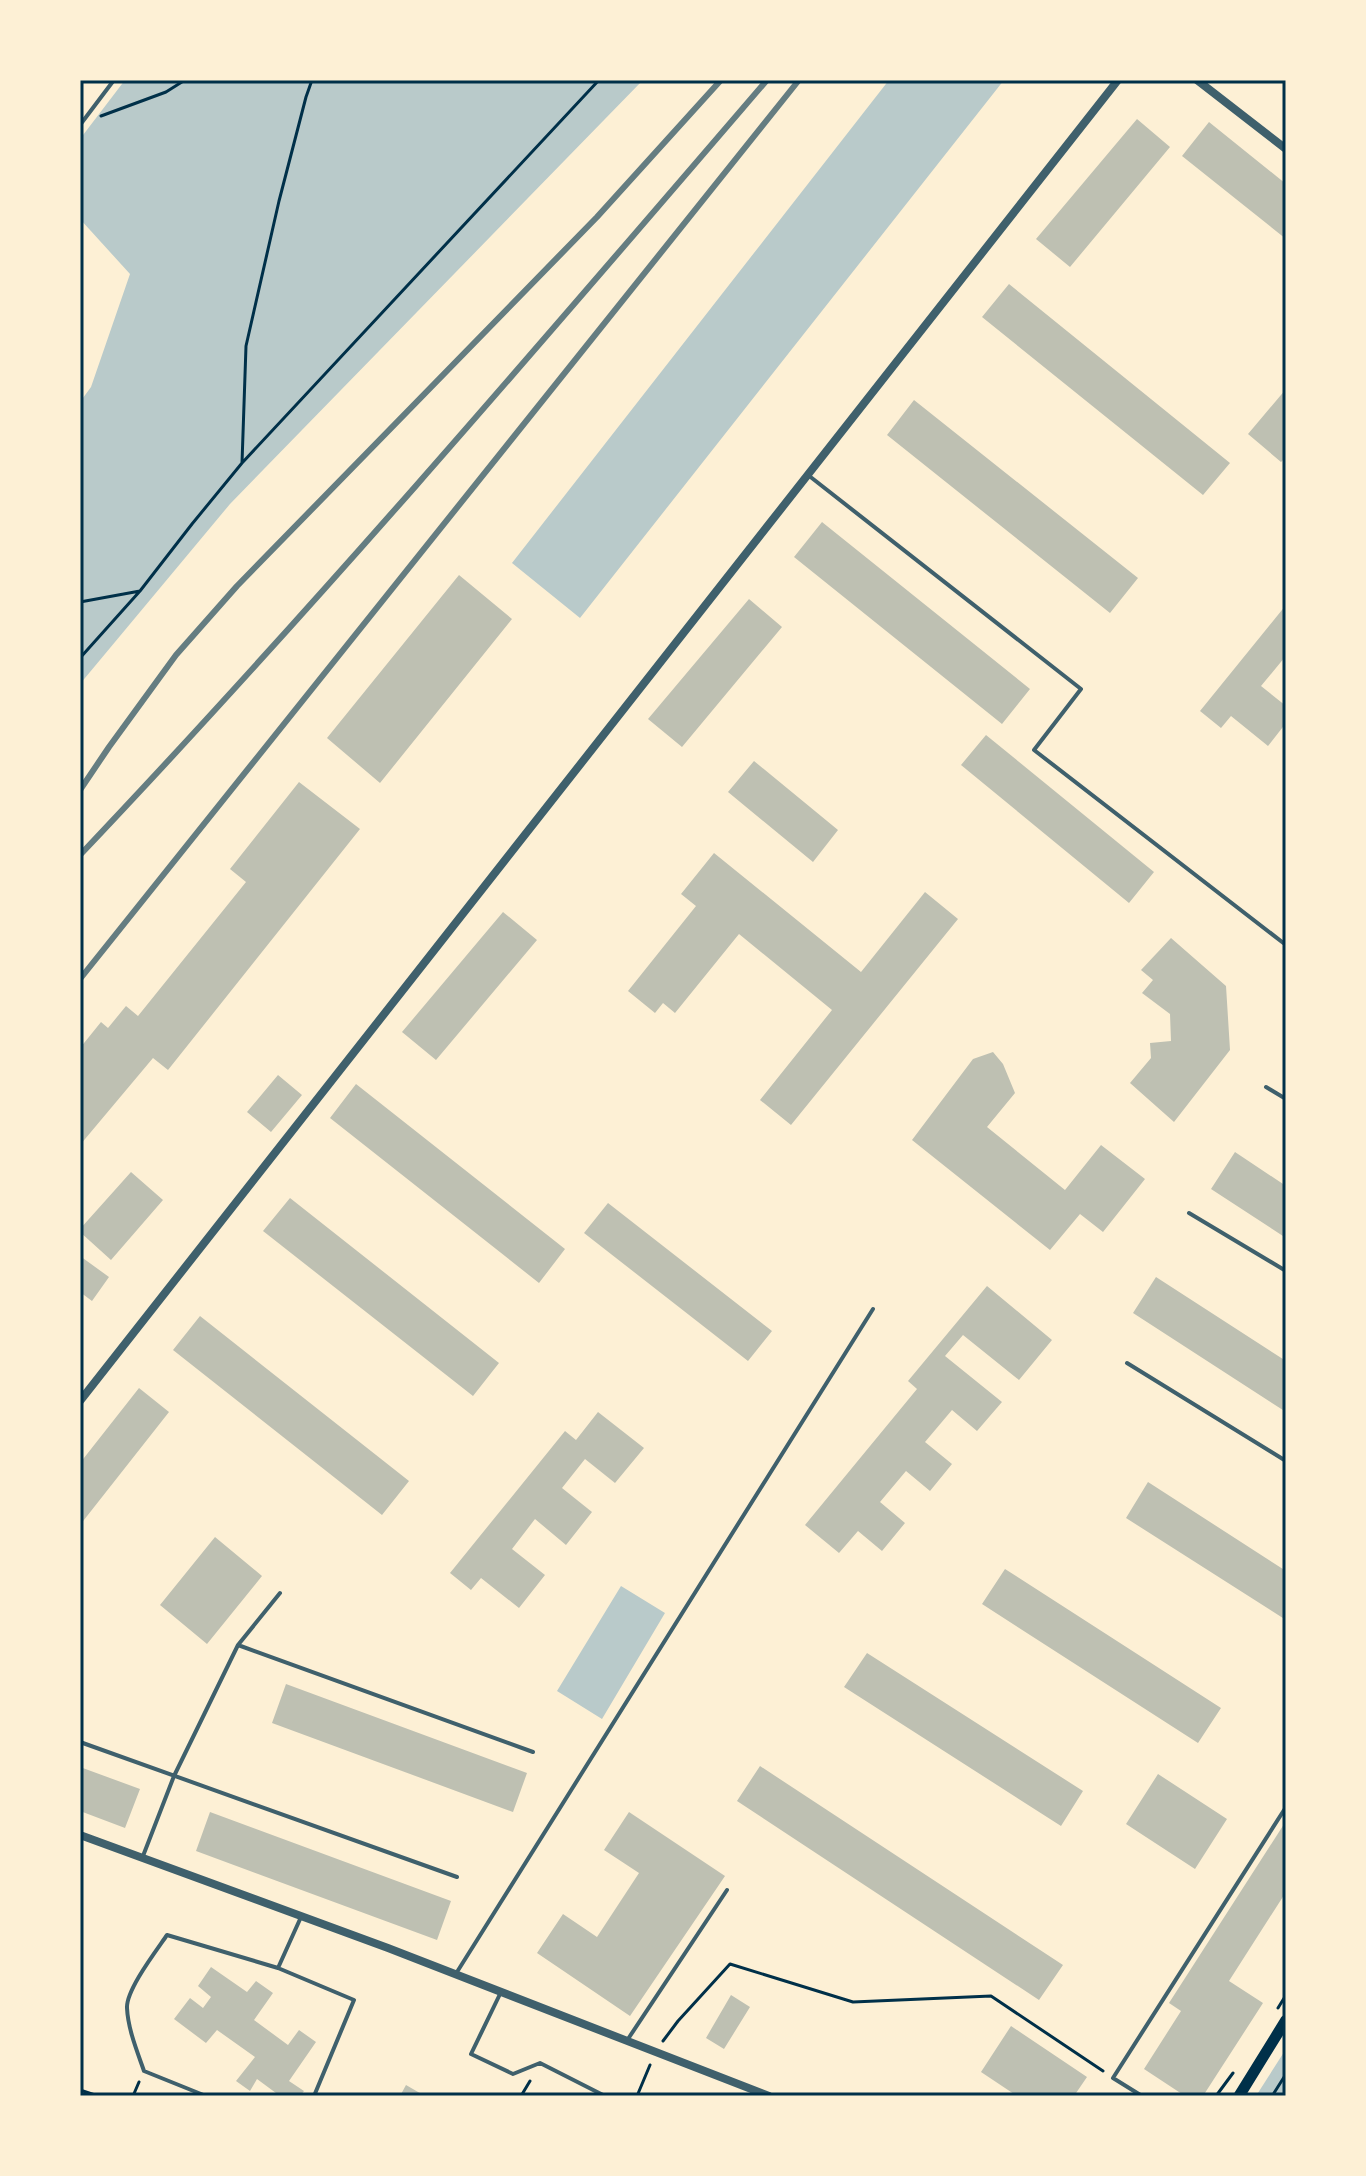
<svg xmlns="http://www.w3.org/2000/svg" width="1366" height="2176" font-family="Rubik,sans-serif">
  <rect width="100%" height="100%" fill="#fdf0d5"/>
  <path fill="#b9caca" d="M 125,80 L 643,80 L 230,504 L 80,684 L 80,402 L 91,387 L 130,274 L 80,219 L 80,139 Z
    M 889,80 L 1004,80 L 580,618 L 512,563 Z
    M 621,1586 L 665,1613 L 602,1719 L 557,1691 Z
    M 1286,2049 L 1286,2096 L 1256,2096 Z"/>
  <path fill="#bec0b2" d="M 1137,119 L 1170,147 L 1070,267 L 1036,239 Z
    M 1209,122 L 1286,184 L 1286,239 L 1182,156 Z
    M 1009,284 L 1230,463 L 1203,495 L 982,317 Z
    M 1286,389 L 1286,457 L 1281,462 L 1248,434 Z
    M 914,400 L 1138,578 L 1110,613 L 887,435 Z
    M 822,522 L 1030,689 L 1002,724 L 794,557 Z
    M 459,575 L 512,619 L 380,783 L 327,738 Z
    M 749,599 L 782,627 L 682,747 L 648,719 Z
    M 1286,605 L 1286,658 L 1285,657 L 1261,686 L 1286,706 L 1286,723 L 1268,746 L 1231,716 L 1221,728 L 1200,711 Z
    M 986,735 L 1154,872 L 1129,903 L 961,765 Z
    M 754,761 L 838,830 L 813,862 L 728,792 Z
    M 299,782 L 360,829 L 168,1070 L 153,1058 L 80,1145 L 80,1048 L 101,1022 L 108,1028 L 126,1006 L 138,1016 L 246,882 L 230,869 Z
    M 714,853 L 861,972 L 925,892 L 958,919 L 791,1125 L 760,1100 L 832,1010 L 739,934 L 675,1013 L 663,1003 L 655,1013 L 628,991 L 696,906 L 681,894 Z
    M 503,912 L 537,940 L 436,1060 L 402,1032 Z
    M 1171,938 L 1226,986 L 1230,1050 L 1174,1122 L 1130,1083 L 1151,1058 L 1150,1043 L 1171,1041 L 1170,1014 L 1142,993 L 1153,980 L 1141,970 Z
    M 993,1052 L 1003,1064 L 1015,1093 L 987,1127 L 1065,1190 L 1101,1145 L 1145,1179 L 1103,1232 L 1080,1214 L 1050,1250 L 912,1140 L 973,1059 Z
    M 278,1075 L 302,1095 L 271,1132 L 247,1112 Z
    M 356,1084 L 565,1249 L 539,1283 L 330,1118 Z
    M 1235,1152 L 1286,1186 L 1286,1238 L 1211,1189 Z
    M 131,1172 L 163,1200 L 111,1260 L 80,1232 L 80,1229 Z
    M 290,1198 L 499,1363 L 473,1396 L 263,1231 Z
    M 608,1203 L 772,1331 L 748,1361 L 584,1233 Z
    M 80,1256 L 109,1277 L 92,1301 L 80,1292 Z
    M 1156,1277 L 1286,1361 L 1286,1412 L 1133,1313 Z
    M 987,1286 L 1052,1340 L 1019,1380 L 963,1335 L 945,1356 L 1002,1402 L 977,1431 L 952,1410 L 925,1442 L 952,1464 L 930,1491 L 906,1471 L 880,1502 L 905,1523 L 882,1551 L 858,1531 L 839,1553 L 805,1525 L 917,1389 L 908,1381 Z
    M 200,1316 L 409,1481 L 382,1515 L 173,1350 Z
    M 139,1388 L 169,1412 L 80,1525 L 80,1463 Z
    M 598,1412 L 644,1448 L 615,1483 L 585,1459 L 562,1488 L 592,1512 L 566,1545 L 535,1519 L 512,1549 L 545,1575 L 519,1608 L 481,1578 L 471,1590 L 450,1573 L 565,1431 L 576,1440 Z
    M 1148,1482 L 1286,1571 L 1286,1620 L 1126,1518 Z
    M 215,1537 L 262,1576 L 207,1644 L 160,1605 Z
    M 1005,1569 L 1221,1708 L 1198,1743 L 982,1604 Z
    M 867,1653 L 1083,1791 L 1061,1826 L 844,1687 Z
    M 286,1684 L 527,1773 L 513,1812 L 272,1723 Z
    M 760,1766 L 1063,1965 L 1039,2000 L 737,1801 Z
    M 80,1767 L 140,1789 L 125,1828 L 80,1811 Z
    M 1158,1774 L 1227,1819 L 1195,1869 L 1126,1824 Z
    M 210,1812 L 451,1901 L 437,1940 L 196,1851 Z
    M 629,1812 L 725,1876 L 630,2016 L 537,1953 L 563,1914 L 597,1937 L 639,1873 L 604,1850 Z
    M 1286,1821 L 1286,1892 L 1229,1981 L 1263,2003 L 1203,2096 L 1185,2096 L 1144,2069 L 1181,2011 L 1169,2003 Z
    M 211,1967 L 247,1992 L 256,1981 L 273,1993 L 254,2020 L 288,2045 L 299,2030 L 316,2042 L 289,2081 L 304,2091 L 300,2096 L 280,2096 L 257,2079 L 250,2091 L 236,2081 L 255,2057 L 217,2030 L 206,2043 L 174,2019 L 190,1998 L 203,2008 L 211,1997 L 198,1986 Z
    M 731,1995 L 750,2007 L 724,2049 L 706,2038 Z
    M 1011,2026 L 1087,2077 L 1074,2096 L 1017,2096 L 981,2072 Z
    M 406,2085 L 425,2096 L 400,2096 Z"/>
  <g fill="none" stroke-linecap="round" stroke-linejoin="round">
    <path stroke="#003049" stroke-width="3" d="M 101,116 L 166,92 L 185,80
      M 242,463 L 599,80
      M 80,602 L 140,591 L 192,524 L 242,463 L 246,346 L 279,201 L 306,97 L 312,80
      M 80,658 L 140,591
      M 1278,2008 L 1286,1995
      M 663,2041 L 678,2021 L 730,1964 L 853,2002 L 991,1996 L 1103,2071
      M 80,2090 L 98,2096
      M 1274,2093 L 1286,2074
      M 133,2096 L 139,2082
      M 521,2096 L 530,2081
      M 637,2096 L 650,2065
      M 1216,2096 L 1233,2073"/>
    <path stroke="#3f606c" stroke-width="4" d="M 80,125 L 114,80
      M 808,475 L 1081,689 L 1034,750 L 1286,945
      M 1266,1087 L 1286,1099
      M 1189,1213 L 1286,1271
      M 1127,1363 L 1286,1461
      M 238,1645 L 533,1752
      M 80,1742 L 457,1877
      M 143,1856 L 174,1776 L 238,1645 L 280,1593
      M 278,1968 L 301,1917
      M 457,1972 L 873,1309
      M 501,1992 L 471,2054 L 513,2074 L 540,2063 L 605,2096
      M 628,2039 L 727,1890
      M 206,2096 L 144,2071 C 137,2051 128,2029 127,2008 C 126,1990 156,1951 167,1935 L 278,1968 L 354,2000 L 314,2096
      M 1142,2096 L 1113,2078 L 1286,1807"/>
    <path stroke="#3f606c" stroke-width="8" d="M 1197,80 L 1286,149
      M 80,1401 L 1118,80
      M 80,1835 L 388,1948 L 769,2096"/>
    <path stroke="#003049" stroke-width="11" d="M 1239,2096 L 1286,2020"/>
    <path stroke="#657d81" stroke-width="6" d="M 80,790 L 109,747 L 176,655 L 237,586 L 597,217 L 721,80
      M 80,855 C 317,605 542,342 767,80
      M 80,979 L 799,80"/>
  </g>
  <rect width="1366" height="2176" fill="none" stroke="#fdf0d5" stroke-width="164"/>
  <rect x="82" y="82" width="1202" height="2012" fill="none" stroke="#003049" stroke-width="3"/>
</svg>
